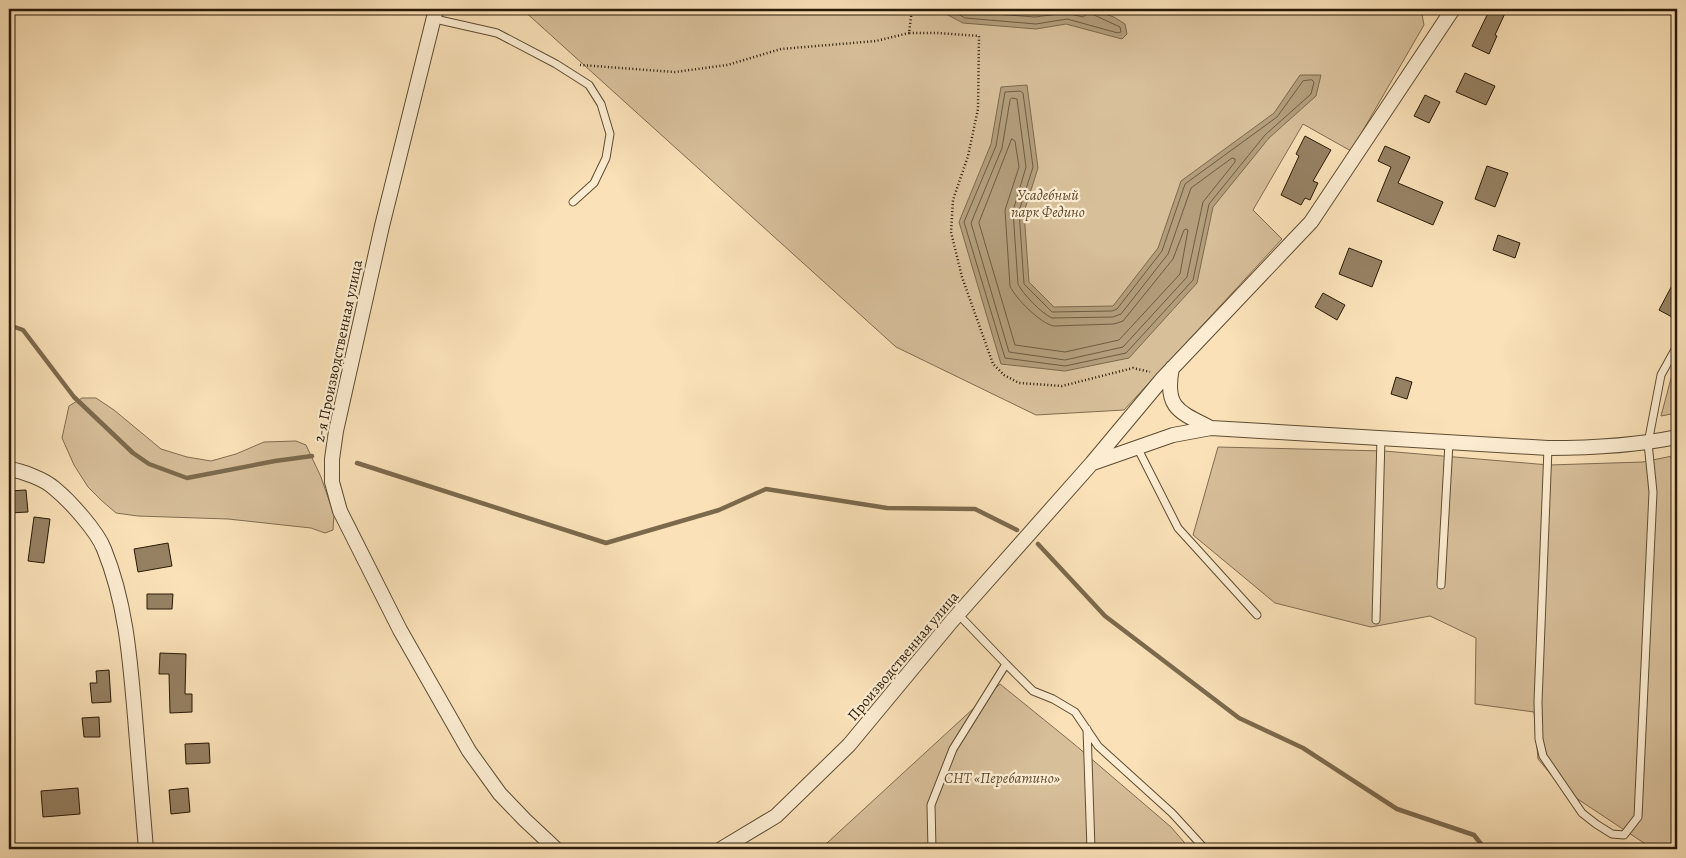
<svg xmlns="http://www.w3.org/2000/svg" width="1686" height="858" font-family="Alegreya,serif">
  <rect width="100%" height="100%" fill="#fae1b8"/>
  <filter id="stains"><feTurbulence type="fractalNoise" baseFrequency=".004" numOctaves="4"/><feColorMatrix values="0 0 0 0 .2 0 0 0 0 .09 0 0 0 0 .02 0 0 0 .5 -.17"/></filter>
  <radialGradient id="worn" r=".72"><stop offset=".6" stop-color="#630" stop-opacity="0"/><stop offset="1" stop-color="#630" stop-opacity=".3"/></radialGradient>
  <path fill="#d7bf9a" stroke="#806c50" d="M 522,9 L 1421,9 L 1424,25 L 1351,151 L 1303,124 L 1253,210 L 1282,239 L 1124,410 L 1036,415 L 896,347 Z
    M 1677,364 L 1677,413 L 1661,416 L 1673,371 Z
    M 82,398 L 96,398 L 114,410 L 161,449 L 187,457 L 211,461 L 236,454 L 264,442 L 296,441 L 306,445 L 321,477 L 334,515 L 333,530 L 325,533 L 311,528 L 228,519 L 138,516 L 116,513 L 101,500 L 88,487 L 74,465 L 62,438 L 69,406 Z
    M 1218,447 L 1384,451 L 1549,465 L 1643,462 L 1677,455 L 1677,849 L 1653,849 L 1564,790 L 1538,759 L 1534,712 L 1475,704 L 1476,638 L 1430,616 L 1371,627 L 1275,603 L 1193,535 Z
    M 1000,684 L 1074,744 L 1171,827 L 1190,849 L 806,849 L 827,843 Z"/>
  <path fill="#b39d7b" stroke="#7c694c" d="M 944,9 L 1090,9 L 1114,17 L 1125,24 L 1127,34 L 1122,39 L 1066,24 L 1036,29 L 963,23 L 944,13 Z
    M 1300,75 L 1321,75 L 1316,96 L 1269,138 L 1213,207 L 1197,283 L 1129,358 L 1065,371 L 1001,364 L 959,222 L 991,144 L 1001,87 L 1027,85 L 1038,168 L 1024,212 L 1029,282 L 1054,307 L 1113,306 L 1158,248 L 1181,181 L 1274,113 Z"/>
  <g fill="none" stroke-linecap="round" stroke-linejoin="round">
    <path stroke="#6e5c40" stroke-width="1" d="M 949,9 L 965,18 L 1036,24 L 1067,19 L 1118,33 L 1121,32 L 1120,27 L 1094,15 L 1091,9
      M 961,9 L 967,12 L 1035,17 L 1066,13 L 1083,17 L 1086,15 L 1085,9
      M 1312,80 L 1314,82 L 1311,94 L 1265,135 L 1209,204 L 1193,280 L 1126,353 L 1065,366 L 1005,358 L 964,222 L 996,146 L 1005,92 L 1020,91 L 1023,93 L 1033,167 L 1019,211 L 1024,284 L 1052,312 L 1112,311 L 1117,309 L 1162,251 L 1185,184 L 1277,117 L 1303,81 Z
      M 1012,98 L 1017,99 L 1026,167 L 1013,211 L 1018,284 C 1022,293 1042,314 1052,318 L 1113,317 L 1121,314 L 1168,254 L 1191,188 L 1232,158 L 1235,159 L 1235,162 L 1203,202 L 1187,277 L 1123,347 L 1065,360 L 1009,352 L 971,223 L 1002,148 L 1010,100 Z
      M 1012,139 L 1015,141 L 1019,167 L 1005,210 L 1010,286 C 1015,298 1041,324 1054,326 L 1114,324 L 1123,321 L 1173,259 L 1184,230 L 1186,229 L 1188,230 L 1180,274 L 1119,340 L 1065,352 L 1015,345 L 979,223 Z"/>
    <path stroke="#7c694c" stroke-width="4.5" d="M 9,325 L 23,330 L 74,397 L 133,453 L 149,464 L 187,478 L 275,461 L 312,456
      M 357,463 L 606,543 L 719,510 L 766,489 L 887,508 L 975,509 L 1017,530
      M 1038,544 L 1105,616 L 1239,718 L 1303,748 L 1397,809 L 1474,835 L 1485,849"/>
  </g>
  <path fill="#968163" stroke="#2a1a06" d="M 1490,9 L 1507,9 L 1495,35 L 1497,36 L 1489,54 L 1472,46 Z
    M 1465,73 L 1495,86 L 1486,105 L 1456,92 Z
    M 1425,95 L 1440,102 L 1429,123 L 1414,116 Z
    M 1305,136 L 1331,150 L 1313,181 L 1318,183 L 1310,200 L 1305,198 L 1301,205 L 1281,195 L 1299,156 L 1296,154 Z
    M 1385,146 L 1410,157 L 1398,183 L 1443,202 L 1433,225 L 1377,201 L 1391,167 L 1378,161 Z
    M 1487,166 L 1508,173 L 1495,207 L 1475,199 Z
    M 1498,235 L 1520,243 L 1515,258 L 1493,250 Z
    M 1349,248 L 1382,261 L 1372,287 L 1339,274 Z
    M 1677,276 L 1677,307 L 1672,317 L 1659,310 Z
    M 1323,293 L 1345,305 L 1337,320 L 1315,307 Z
    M 1396,377 L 1412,382 L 1407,399 L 1391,394 Z
    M 26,490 L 28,512 L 9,513 L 9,491 Z
    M 34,517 L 50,519 L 44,563 L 28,561 Z
    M 168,543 L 172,566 L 138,572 L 134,549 Z
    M 147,594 L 173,594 L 172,609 L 147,609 Z
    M 160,653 L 186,654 L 185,694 L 192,694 L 192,712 L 170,713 L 169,674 L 159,674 Z
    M 109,670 L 111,702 L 92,703 L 90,683 L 97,683 L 96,671 Z
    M 99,717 L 100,737 L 84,737 L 82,718 Z
    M 209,743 L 210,763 L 186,764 L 185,744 Z
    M 78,788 L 80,814 L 43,817 L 41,791 Z
    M 188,788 L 190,812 L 171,814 L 169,790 Z"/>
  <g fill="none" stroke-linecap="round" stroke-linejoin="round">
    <defs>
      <path id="lane" d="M 435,19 L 497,33 L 556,64 L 589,85 L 601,104 L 610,134 L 606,158 L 594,183 L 573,202
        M 1137,447 L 1178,528 L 1257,615
        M 1548,448 L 1538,702 L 1539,739 L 1543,756 L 1582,813 L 1596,824 L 1612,834 L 1624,835 L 1638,817 L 1653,492 L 1648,443 L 1661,375 L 1677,346
        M 1441,585 L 1449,443
        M 1376,620 L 1381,438
        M 1006,664 L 1033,691 L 1053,699 L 1075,712 L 1098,746 L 1172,813 L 1205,849
        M 1087,729 L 1091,849
        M 932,849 L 931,805 L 953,749 L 1006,664 L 958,614"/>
      <path id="street" d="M 436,9 L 382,226 L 336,431 L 332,459 L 332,482 L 340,511 L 400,630 L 469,751 L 500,794 L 525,820 L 556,849
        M 1172,368 C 1164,408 1179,412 1211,428
        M 1093,463 L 1173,435 L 1211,428 L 1548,448 C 1592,448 1634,446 1677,437
        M 9,469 C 22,471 44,479 54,488 C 70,501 97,531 104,549 C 126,603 130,659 135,717 C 139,761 142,805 146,849
        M 721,849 L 776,816 L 849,745 L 951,622 L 1092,463 L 1163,378 L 1311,222 L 1453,9"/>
    </defs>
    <use href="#lane" stroke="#5e4c32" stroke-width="9"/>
    <use href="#street" stroke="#5e4c32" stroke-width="16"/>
    <path stroke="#2a1a06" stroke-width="2.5" stroke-dasharray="1 2.5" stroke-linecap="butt" d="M 912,9 L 909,33 L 938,33 L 979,36 L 978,109 L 968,156 L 953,200 L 951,232 L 962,277 L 993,364 L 1004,375 L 1019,383 L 1062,386 L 1133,368 L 1150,372
      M 580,65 L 675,72 L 727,65 L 781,49 L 876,41 L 909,33"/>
    <use href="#lane" stroke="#fcecd1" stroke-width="7"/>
    <use href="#street" stroke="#fcecd1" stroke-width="14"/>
  </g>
  <g text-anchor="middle" stroke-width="4.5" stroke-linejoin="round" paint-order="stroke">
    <g font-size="15" font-style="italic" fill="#5e4c32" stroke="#fcecd1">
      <text x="1048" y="200">Усадебный<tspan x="1048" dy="17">парк Федино</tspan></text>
      <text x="1002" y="783">СНТ «Перебатино»</text>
    </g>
    <g font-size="15" fill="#2a1a06" stroke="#fcecd1">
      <text transform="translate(338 351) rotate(-78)" y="5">2-я Производственная улица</text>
      <text transform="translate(903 656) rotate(-50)" y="5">Производственная улица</text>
    </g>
  </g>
  <rect width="1686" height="858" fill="none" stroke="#fae1b8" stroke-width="30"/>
  <rect x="10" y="10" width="1666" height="838" fill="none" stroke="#2a1a06" stroke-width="2.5"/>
  <rect x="15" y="15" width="1656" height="828" fill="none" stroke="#2a1a06"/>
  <rect width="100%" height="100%" filter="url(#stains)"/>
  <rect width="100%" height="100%" fill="url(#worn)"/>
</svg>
